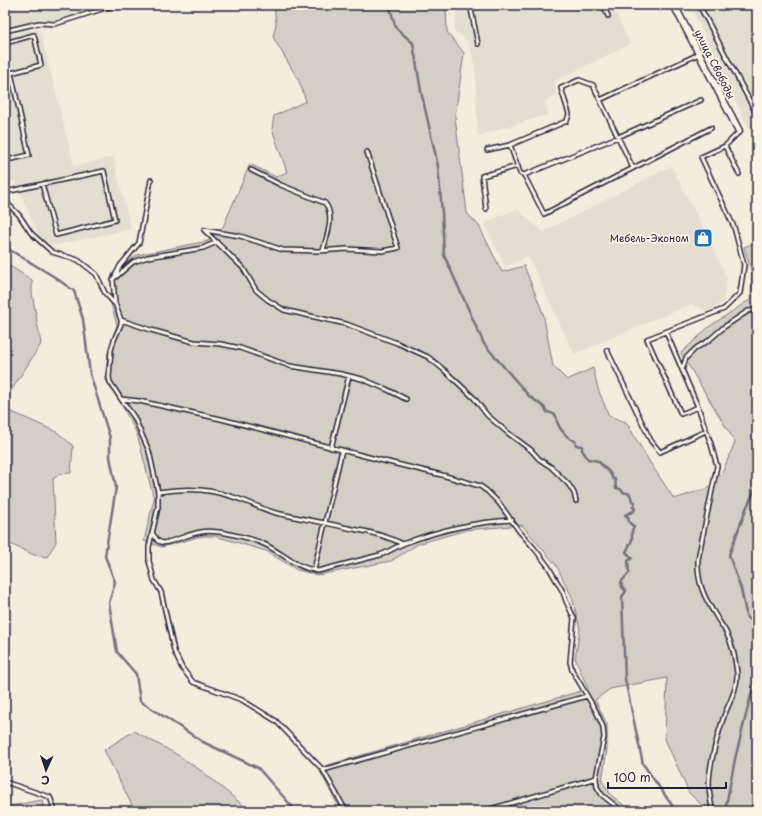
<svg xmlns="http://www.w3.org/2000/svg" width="762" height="816" font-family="'Playpen Sans',sans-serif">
  <rect width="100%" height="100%" fill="#f3edde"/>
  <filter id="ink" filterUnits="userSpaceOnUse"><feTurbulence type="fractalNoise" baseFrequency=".025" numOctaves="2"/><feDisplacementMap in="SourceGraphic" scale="8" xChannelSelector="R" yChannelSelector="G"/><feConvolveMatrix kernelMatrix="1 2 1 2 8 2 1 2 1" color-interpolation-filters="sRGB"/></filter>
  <g filter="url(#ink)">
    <path fill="#e3ded2" d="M 5,5 L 110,5 L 56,21 L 41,20 L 5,29 Z
      M 458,5 L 612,5 L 630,44 L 555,81 L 556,95 L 545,101 L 548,114 L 478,136 L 475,67 L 469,42 L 454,31 Z
      M 690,5 L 757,5 L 757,146 Z
      M 28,30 L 40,30 L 74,166 L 113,157 L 131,229 L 51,246 L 39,236 L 15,181 L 5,182 L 5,36 Z
      M 671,166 L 704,229 L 727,278 L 723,303 L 707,311 L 691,304 L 574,354 L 528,256 L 505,267 L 484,223 L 517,209 L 543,232 Z"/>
    <path fill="#d4cfc6" stroke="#7b7880" d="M 274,5 L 446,5 L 447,32 L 464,53 L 455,117 L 467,213 L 479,226 L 502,272 L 524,266 L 543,313 L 553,366 L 567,380 L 593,368 L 598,389 L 609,416 L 626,422 L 649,461 L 674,499 L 708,488 L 722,473 L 735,442 L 681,353 L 710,326 L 751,299 L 752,273 L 744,247 L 757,242 L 757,811 L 708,811 L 689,793 L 665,739 L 667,678 L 610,689 L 595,700 L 607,724 L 607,749 L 602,781 L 612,796 L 631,811 L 341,811 L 318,768 L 588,689 L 575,658 L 580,629 L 572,597 L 556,565 L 522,525 L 466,530 L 418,544 L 391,561 L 318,575 L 297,570 L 266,551 L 215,536 L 202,536 L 162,547 L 144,541 L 154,499 L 137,434 L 117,396 L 105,379 L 108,353 L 117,325 L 111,304 L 112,274 L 137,255 L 208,241 L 223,227 L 250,164 L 276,177 L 287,172 L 272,129 L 274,116 L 306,101 L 299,81 L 273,37 L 276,24 Z
      M 5,263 L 32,280 L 32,293 L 41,344 L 5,400 Z
      M 5,409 L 57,432 L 73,446 L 71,473 L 60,474 L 53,479 L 56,542 L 47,557 L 34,555 L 8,543 L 5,543 Z
      M 134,731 L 176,754 L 203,772 L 250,811 L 135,811 L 104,750 Z
      M 42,800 L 44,811 L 5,811 L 5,807 Z"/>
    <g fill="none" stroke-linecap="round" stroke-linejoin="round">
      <path stroke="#75727b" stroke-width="2.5" d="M 389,5 L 396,28 L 413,43 L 421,91 L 438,166 L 442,212 L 444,255 L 484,344 L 529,396 L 544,407 L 547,412 C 550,413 554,413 556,416 C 557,418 557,420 557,422 C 560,430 568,439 575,441 L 576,445 L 582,446 L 582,450 L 588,459 L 598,461 L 610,473 L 613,479 L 615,479 L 616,488 L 620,489 L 623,492 L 630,494 L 632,501 L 635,502 L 633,507 L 635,509 L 634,511 L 625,515 L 628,517 L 629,522 L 634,527 L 632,530 L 632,540 L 626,552 L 632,558 L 628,561 L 629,573 L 621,582 L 622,587 L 626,591 L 622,597 L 625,679 L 643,764 L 676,811
        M 5,247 L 53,276 L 74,291 L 83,319 L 90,374 L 110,438 L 110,457 L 116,487 L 105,556 L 115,582 L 109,603 L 117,652 L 136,674 L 140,701 L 203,742 L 258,768 L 296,811
        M 755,622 L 747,618 L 741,589 L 729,555 L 746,509 L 757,485
        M 725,811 L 735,759 L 757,671"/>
      <defs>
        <path id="service" d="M 603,5 L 608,16
          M 699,5 L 755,111 L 757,110
          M 5,31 L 39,23 L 55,24 L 115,5
          M 5,43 L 34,35 L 41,65 L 11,73
          M 478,44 L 471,9 L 482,5
          M 5,75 L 11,73 L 29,155 L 12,159
          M 600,100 L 593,85 L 579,80 L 561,88 L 569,114 L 567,121 L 510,145 L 520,173 L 524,175 L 544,214 L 711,128
          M 725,146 L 739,174
          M 487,150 L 510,145
          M 633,168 L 600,100 L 699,54
          M 251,170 L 281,185 L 325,203 C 335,216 327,236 323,250
          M 524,175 L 618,137 L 701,100
          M 151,180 L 139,243 L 120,266 L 113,280 L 115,303 L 121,320 L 121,324 L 114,340 L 111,350 L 109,377 L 110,382 L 121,399 L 139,401 L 221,419 L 388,462 L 442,475 L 480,486 L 487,491 L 499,503 L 519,531 L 534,548 L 548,566 L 563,592 L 566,601 L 574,618 L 570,662 L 572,670 L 596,711 L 603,727 L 604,737 L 596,778 L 597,787 L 602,795 L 622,811
          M 5,191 L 10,191 L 104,171 L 115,220 L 56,235 L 42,184
          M 5,201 L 19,215 L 31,233 L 52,252 L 78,260 L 96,274 L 105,293 L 114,303
          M 486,209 L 482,176 L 518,166
          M 204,230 L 243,268 L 256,290 L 268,300 L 284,310 L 346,324 L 397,343 L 428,357 L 443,369 L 474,398 L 487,415 L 508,433 L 531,450 L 539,459 L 551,467 L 569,485 L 574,493 L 576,501
          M 204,230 L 240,236 L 283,250 L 319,251 L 346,249 L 382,251 L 398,248 L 367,152
          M 116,277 L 133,262 L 148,257 L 203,248 L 217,242
          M 121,320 L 151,330 L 194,342 L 221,344 L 240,348 L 290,366 L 341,374 L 362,379 L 386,389 L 406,399
          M 666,332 L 698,407 L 681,414 L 647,339 L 724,309 L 740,293 L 744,265 L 734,227 L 701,157 L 725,146 L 739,132
          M 607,350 L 651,441 L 660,452 L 706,431
          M 682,370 L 686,358 L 696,348 L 708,341 L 724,327 L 748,311 L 757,310
          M 121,399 L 134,417 L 149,451 L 158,492 C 189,487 213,489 242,500 C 253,504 264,510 276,513 C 302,519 328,523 353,529 C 371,532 387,536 403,544
          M 698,407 L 711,444 L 717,466 L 698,559 C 697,583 704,597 716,616 C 719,622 723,626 726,632 C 733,645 735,658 737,673 C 738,688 729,703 724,716 C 717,737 709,763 709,785 C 709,793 711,801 712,809
          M 331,448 L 349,376
          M 158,492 L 158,507 L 149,547 L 149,561 L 154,580 L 161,592 L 174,651 L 182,668 L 193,682 L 242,700 L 276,721 L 323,770 L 346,811
          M 152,533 L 158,541 L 163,543 C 176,541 188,534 201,532 C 215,529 251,538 264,544 C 283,553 295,568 318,571 L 380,555 C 389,552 397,546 405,543 C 440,530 475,522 512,520
          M 314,570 L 342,450
          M 323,770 L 587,696
          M 5,782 L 50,797 L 55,811
          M 484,811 L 596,778"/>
        <path id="minor" d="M 674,5 L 739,131"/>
      </defs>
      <use href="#service" stroke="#22223b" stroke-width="6"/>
      <use href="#minor" stroke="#22223b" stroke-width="9"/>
      <use href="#service" stroke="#fcf5e5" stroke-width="3"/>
      <use href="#minor" stroke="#fcf5e5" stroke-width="6"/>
    </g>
  </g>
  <defs>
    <symbol id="shop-square" viewBox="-11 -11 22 22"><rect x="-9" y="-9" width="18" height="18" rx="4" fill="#1f6fb2" stroke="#fcf5e5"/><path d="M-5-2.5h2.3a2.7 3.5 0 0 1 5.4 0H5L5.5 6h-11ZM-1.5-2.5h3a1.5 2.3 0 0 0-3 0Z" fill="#fff"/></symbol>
  </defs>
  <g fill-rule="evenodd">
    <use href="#shop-square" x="692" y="227" width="22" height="22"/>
  </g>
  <g text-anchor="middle" stroke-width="3.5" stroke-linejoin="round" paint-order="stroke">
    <g font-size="10" fill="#22223b" stroke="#fcf5e5">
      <text transform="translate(715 64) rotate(63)" y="4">улица Свободы</text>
    </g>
    <g font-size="10" fill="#22223b" stroke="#fcf5e5" text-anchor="end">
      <text x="689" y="242">Мебель-Эконом</text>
    </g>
  </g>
  <rect width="762" height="816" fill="none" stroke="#fcf5e5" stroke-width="20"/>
  <rect x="10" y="10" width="742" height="796" fill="none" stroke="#22223b" stroke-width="1.5" filter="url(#ink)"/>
  <g transform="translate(46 770) rotate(183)" stroke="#fcf5e5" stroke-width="3" paint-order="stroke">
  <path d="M0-3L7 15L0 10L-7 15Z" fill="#22223b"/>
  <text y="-6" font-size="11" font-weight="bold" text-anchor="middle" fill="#22223b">С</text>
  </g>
  <path d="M608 782v6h118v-6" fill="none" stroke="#22223b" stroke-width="2"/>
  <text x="614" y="782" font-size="12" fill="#22223b" stroke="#fcf5e5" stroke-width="3" paint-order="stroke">100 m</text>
</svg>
